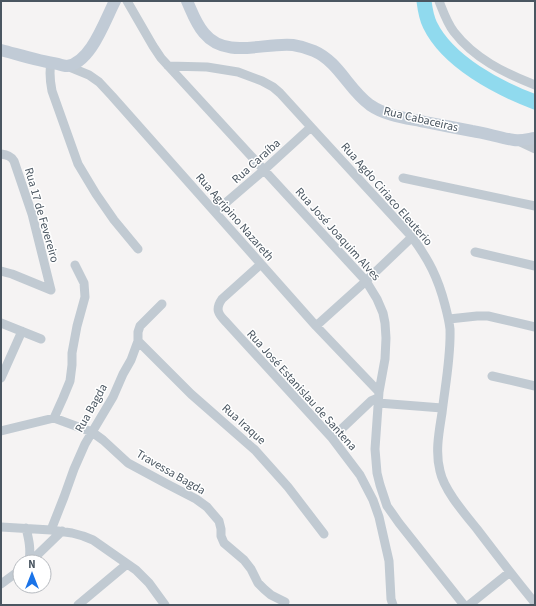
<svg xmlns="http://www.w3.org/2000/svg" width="536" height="606" font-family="'Source Sans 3',sans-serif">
  <rect width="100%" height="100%" fill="#f5f3f3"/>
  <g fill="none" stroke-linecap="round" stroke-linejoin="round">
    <path stroke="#90daee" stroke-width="15" d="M 424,1 C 425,9 426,17 430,25 C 448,62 498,88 535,102"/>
    <path stroke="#c1cad2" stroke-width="9" d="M 127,1 L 153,46 L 161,58 L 366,281 L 377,299 L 383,313 L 385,323 L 386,338 L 385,359 L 379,392 L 375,449 L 377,473 L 380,485 L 387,506 L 399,523 L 464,605
      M 439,1 C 443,11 447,23 454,32 C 474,58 504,73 535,85
      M 51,63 C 49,73 50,81 52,91 L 78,164 L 96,194 L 114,220 L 138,249
      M 67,66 L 89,75 L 99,82 L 112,96 L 316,326 L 379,392
      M 168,66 L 207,67 L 238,72 L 262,81 L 273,87 L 280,93 L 311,127 L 412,237 C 429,260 438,278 445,305 C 447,313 449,320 450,329 C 451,357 445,386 442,413 C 439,432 435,452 440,471 C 444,490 464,513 477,529 C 496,554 515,579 535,603
      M 518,141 L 535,149
      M 1,154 C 7,155 11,156 14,161 L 32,214 L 51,290
      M 403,178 L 535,206
      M 215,212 L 264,170 L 311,127
      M 475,252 L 535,266
      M 261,264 L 222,299 C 215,309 218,314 226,322 L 332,438 L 360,475 L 373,500 L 379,517 L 389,561 L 391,599 L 393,605
      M 1,271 L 12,274 L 51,290
      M 449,319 L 477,316 L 488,316 L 535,327
      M 1,323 L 41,339
      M 316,326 L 366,281 L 412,237
      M 138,341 L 191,394 L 255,450 L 288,487 L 324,534
      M 492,376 L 535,386
      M 1,378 L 22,331
      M 378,403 L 442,408
      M 54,418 L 92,432 L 103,440 L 128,463 L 167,484 L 196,499 L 207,507 L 219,521 L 221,529 L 221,536 L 224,543 L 244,560 L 251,569 L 258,583 L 264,589 L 271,595 L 285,602
      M 1,431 L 54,418 L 63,398 L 70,381 L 72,365 L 72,353 L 77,326 L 85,297 L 84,283 L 75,265
      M 332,438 L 371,401 L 378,398
      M 1,527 L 51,530 L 72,533 L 83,536 L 93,540 L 136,570 L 149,583 L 165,605
      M 26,528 C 29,540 31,549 29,562
      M 51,530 L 64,497 L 74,469 L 85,444 L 113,397 L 123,374 L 131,360 L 138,341 L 138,332 L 140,326 L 162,304
      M 30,562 L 62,531
      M 1,584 L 20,570
      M 78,605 L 127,564
      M 469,605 L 510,572"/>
    <path stroke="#c1cbd6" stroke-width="12" d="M 187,1 C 192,12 196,24 204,33 C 226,60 264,42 293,45 C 300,46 307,48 314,51 C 339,62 348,89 370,105 C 386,116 406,118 425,122 C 441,125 456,128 472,131 C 486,133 500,138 514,140 C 521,141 528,139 535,138
      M 1,50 C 20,55 39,61 58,64 C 61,65 64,66 67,66 C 91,63 105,20 115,1"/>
  </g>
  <g text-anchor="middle" stroke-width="3" stroke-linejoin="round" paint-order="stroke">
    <g font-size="12" fill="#4a5661" stroke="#fff">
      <text transform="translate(421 119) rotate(13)" y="4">Rua Cabaceiras</text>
      <text transform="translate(256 161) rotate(-42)" y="4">Rua Caraíba</text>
      <text transform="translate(387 194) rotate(49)" y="4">Rua Agdo Ciriaco Eleuterio</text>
      <text transform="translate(42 215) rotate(74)" y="4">Rua 17 de Fevereiro</text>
      <text transform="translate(235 217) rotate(49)" y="4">Rua Agripino Nazareth</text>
      <text transform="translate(338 234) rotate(48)" y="4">Rua José Joaquim Alves</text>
      <text transform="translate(302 390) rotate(48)" y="4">Rua José Estanislau de Santena</text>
      <text transform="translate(91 408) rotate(-61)" y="4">Rua Bagda</text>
      <text transform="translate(244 424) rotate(42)" y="4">Rua Iraque</text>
      <text transform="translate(171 472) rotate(30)" y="4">Travessa Bagda</text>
    </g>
  </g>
  <rect width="536" height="606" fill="none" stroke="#4a5661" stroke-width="4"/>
  <g transform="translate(32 574)"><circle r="19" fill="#ffffff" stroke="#b7bbc0"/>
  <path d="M0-3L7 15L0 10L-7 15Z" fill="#1a73e8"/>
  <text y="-6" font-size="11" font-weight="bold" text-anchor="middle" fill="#4a5661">N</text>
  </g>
</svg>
